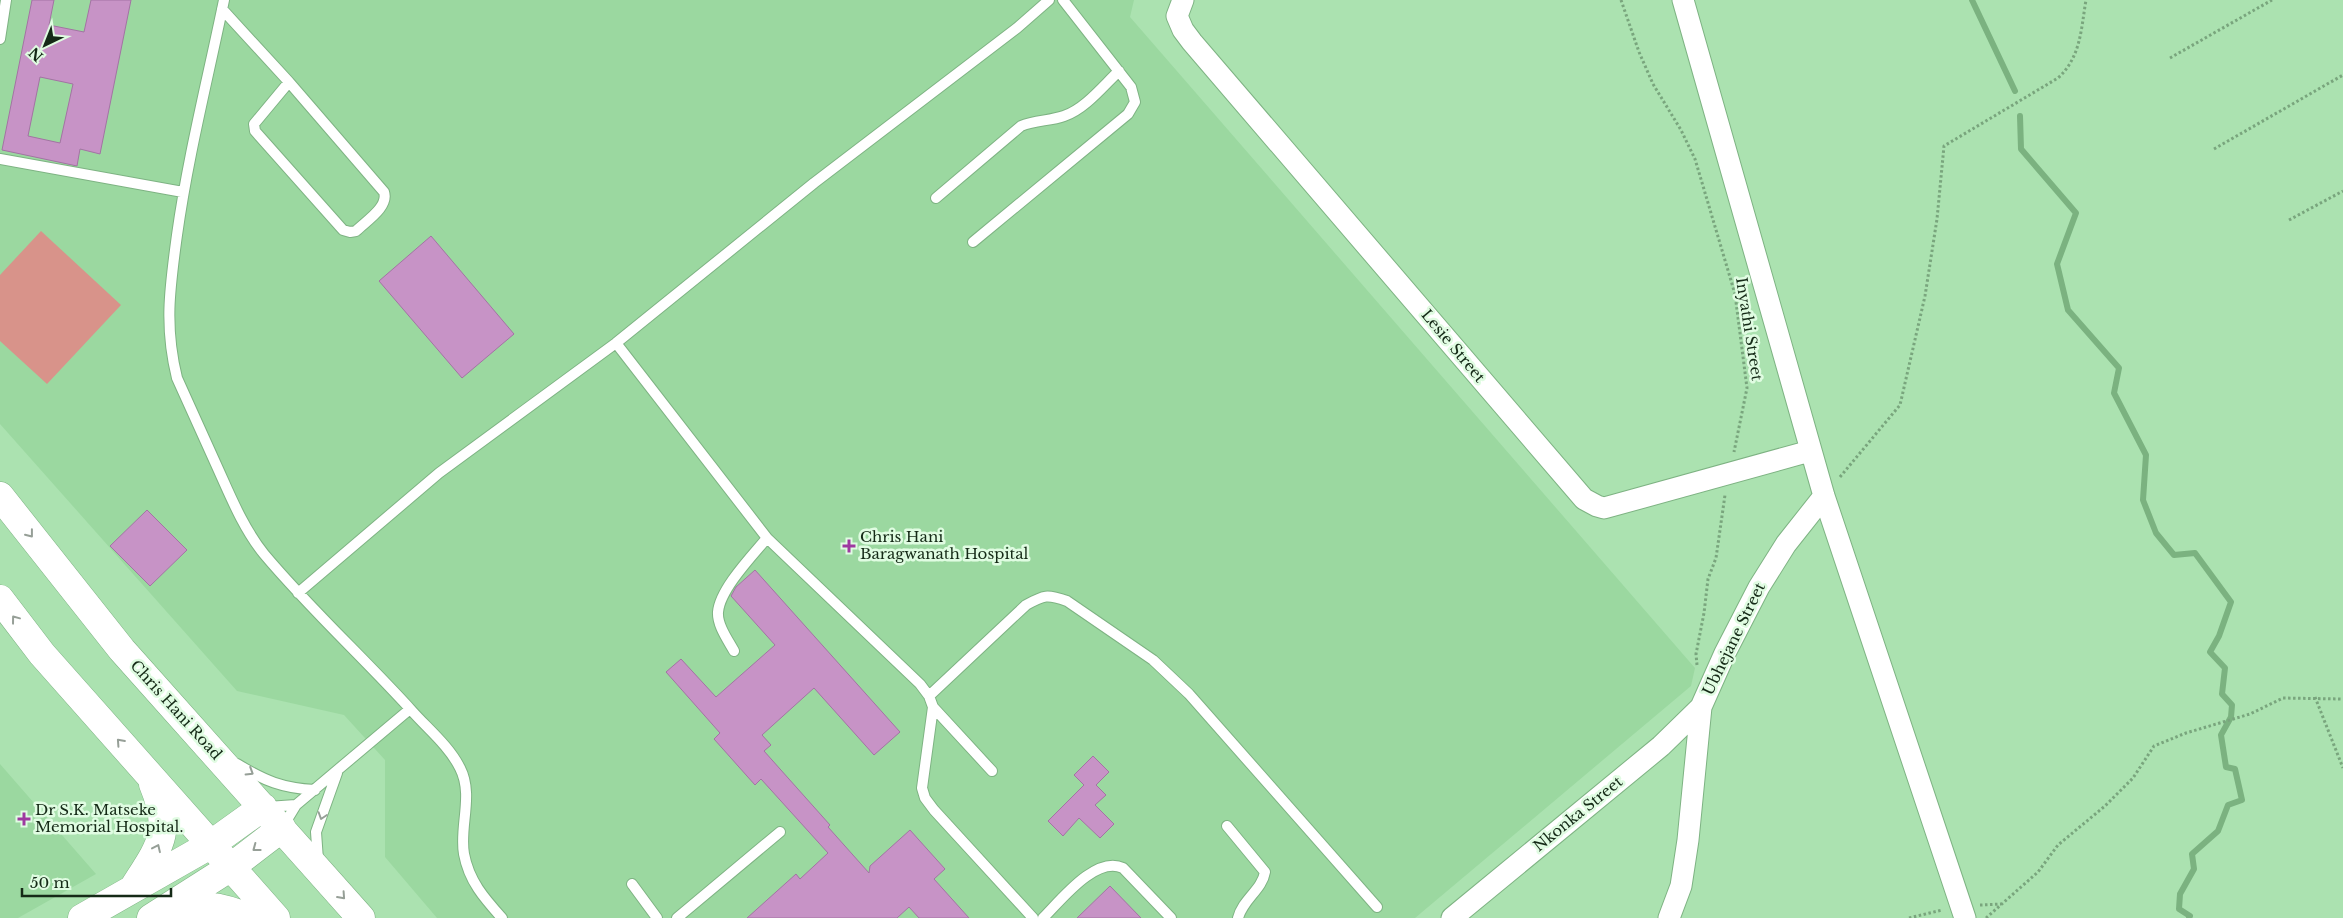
<svg xmlns="http://www.w3.org/2000/svg" width="2343" height="918" font-family="'Libre Baskerville',serif">
  <rect width="100%" height="100%" fill="#abe2b0"/>
  <path fill="#9bd8a0" d="M 0,0 L 1134,0 L 1130,17 L 1695,668 L 1691,686 L 1415,918 L 437,918 L 385,857 L 385,760 L 344,715 L 237,691 L 0,424 Z
    M 0,764 L 96,874 L 18,918 L 0,918 Z"/>
  <path fill="#d8938a" d="M 41,231 L 121,305 L 47,384 L 0,341 L 0,275 Z"/>
  <g fill="none" stroke-linecap="round" stroke-linejoin="round">
    <path stroke="#7bb280" stroke-width="6" d="M 1972,0 L 2015,91
      M 2020,116 L 2021,149 L 2076,213 L 2057,264 L 2068,310 L 2119,368 L 2114,393 L 2146,455 L 2143,500 L 2156,533 L 2174,555 L 2195,553 L 2231,602 L 2219,636 L 2210,652 L 2225,668 L 2222,694 L 2232,705 L 2231,717 L 2221,735 L 2226,767 L 2235,769 L 2242,800 L 2228,805 L 2218,831 L 2192,854 L 2194,869 L 2180,894 L 2179,909 L 2190,916 L 2189,918"/>
  </g>
  <path fill="#c793c6" stroke="#a373a3" fill-rule="evenodd" d="M 32,0 L 54,0 L 49,25 L 84,32 L 91,0 L 131,0 L 100,154 L 80,149 L 77,166 L 2,150 ZM 40,77 L 73,84 L 60,143 L 28,136 Z
    M 431,236 L 514,334 L 462,378 L 379,281 Z
    M 147,510 L 187,550 L 150,586 L 110,546 Z
    M 755,570 L 900,732 L 874,755 L 814,688 L 762,735 L 771,745 L 764,751 L 830,825 L 828,827 L 869,873 L 870,866 L 910,830 L 945,869 L 934,879 L 969,918 L 919,918 L 909,907 L 897,918 L 747,918 L 796,874 L 800,879 L 828,853 L 761,779 L 755,785 L 714,739 L 720,733 L 666,672 L 681,659 L 716,697 L 775,645 L 731,596 L 736,587 Z
    M 1093,756 L 1109,772 L 1096,785 L 1106,795 L 1095,805 L 1114,824 L 1100,838 L 1079,818 L 1063,836 L 1048,821 L 1084,785 L 1074,775 Z
    M 1110,886 L 1141,918 L 1077,918 Z"/>
  <g fill="none" stroke-linecap="round" stroke-linejoin="round">
    <defs>
      <path id="lane" d="M 224,0 C 208,78 188,156 177,235 C 170,287 164,326 177,378 C 191,409 205,440 219,471 C 232,500 244,529 264,554 C 310,609 364,658 412,711 C 428,729 449,746 460,768 C 474,795 459,827 464,854 C 469,881 484,898 502,918
        M 222,9 L 289,82 L 384,192 C 389,207 366,221 356,231 L 350,232 L 343,230 L 255,131 L 254,124 L 289,82
        M 0,39 L 6,0
        M 0,159 L 183,192
        M 936,198 L 1021,126 C 1035,120 1050,121 1064,116 C 1085,109 1103,86 1119,71
        M 973,242 L 1128,114 L 1135,102 L 1131,87 L 1063,0
        M 616,343 L 767,538 C 752,556 720,589 718,612 C 717,625 728,640 734,651
        M 767,538 L 920,684 L 929,696 L 933,707 L 922,788 L 925,798 L 934,810 L 1033,918
        M 298,593 L 439,473 L 616,343 L 814,183 L 1017,28 L 1049,0
        M 929,696 L 1026,605 C 1044,595 1047,594 1067,601 L 1153,660 L 1189,694 L 1377,907
        M 933,707 L 992,771
        M 237,764 C 265,781 282,788 315,790
        M 267,807 L 296,805
        M 1227,826 L 1265,872 C 1262,890 1243,899 1238,918
        M 282,828 L 296,805 L 410,709
        M 318,860 L 316,832 L 337,773
        M 632,884 L 657,918
        M 677,918 L 780,832
        M 1043,918 C 1061,900 1096,855 1123,868 L 1171,918"/>
      <path id="street" d="M 1183,0 L 1177,16 L 1183,30 L 1192,42 L 1584,499 L 1597,506 L 1604,508 L 1810,451
        M 1683,0 L 1824,496 L 1965,918
        M 1452,918 L 1661,746 L 1701,707
        M 1669,918 L 1681,886 L 1688,840 L 1701,707 L 1725,653 L 1759,587 L 1786,544 L 1824,496"/>
      <path id="secondary" d="M 0,496 L 122,650 L 361,918
        M 0,599 L 42,654 L 276,918
        M 134,887 C 160,846 173,832 153,784
        M 170,912 C 203,903 218,905 250,918
        M 82,918 L 210,845 L 263,807
        M 151,918 L 231,867 L 282,828"/>
    </defs>
    <use href="#lane" stroke="#7eb383" stroke-width="12"/>
    <use href="#street" stroke="#7eb383" stroke-width="23"/>
    <use href="#secondary" stroke="#7eb383" stroke-width="29"/>
    <path stroke="#79a57d" stroke-width="3" stroke-dasharray="2.5 2.5" stroke-linecap="butt" d="M 1621,0 L 1639,52 L 1653,84 L 1681,130 L 1695,159 L 1735,294 L 1747,388 L 1734,452
      M 2170,58 L 2272,0
      M 2214,149 L 2343,75
      M 2289,220 L 2343,191
      M 1840,477 L 1900,405 L 1925,296 L 1937,219 L 1944,146 L 2058,78 C 2081,57 2081,29 2086,0
      M 1697,665 L 1696,654 L 1704,613 L 1708,579 L 1716,558 L 1725,495
      M 2315,697 L 2343,768
      M 1980,905 L 2001,904
      M 1909,918 L 1942,910
      M 1986,918 L 2038,872 L 2058,845 L 2105,806 L 2133,778 L 2154,746 L 2186,733 L 2250,714 L 2283,698 L 2343,699"/>
    <use href="#lane" stroke="#fff" stroke-width="10"/>
    <use href="#street" stroke="#fff" stroke-width="21"/>
    <use href="#secondary" stroke="#fff" stroke-width="28"/>
  </g>
  <defs><path id="oneway-chevron" d="M-2-3.5L2.5 0L-2 3.5" fill="none" stroke-width="1.6" stroke-linecap="round" stroke-linejoin="round" transform="scale(1.25)"/></defs>
  <g stroke="#969f97">
    <use href="#oneway-chevron" transform="translate(30 534) rotate(52)"/>
    <use href="#oneway-chevron" transform="translate(15 619) rotate(-127)"/>
    <use href="#oneway-chevron" transform="translate(120 742) rotate(-132)"/>
    <use href="#oneway-chevron" transform="translate(250 772) rotate(32)"/>
    <use href="#oneway-chevron" transform="translate(322 816) rotate(108)"/>
    <use href="#oneway-chevron" transform="translate(157 848) rotate(-65)"/>
    <use href="#oneway-chevron" transform="translate(256 848) rotate(143)"/>
    <use href="#oneway-chevron" transform="translate(342 896) rotate(48)"/>
  </g>
  <g fill="#9e3aa0" stroke="#e0fce2" stroke-width="2">
    <path d="M846.5 538.5h5v5h5v5h-5v5h-5v-5h-5v-5h5z"/>
    <path d="M21.5 811.5h5v5h5v5h-5v5h-5v-5h-5v-5h5z"/>
  </g>
  <g text-anchor="middle" stroke-width="5" stroke-linejoin="round" paint-order="stroke">
    <g font-size="15" fill="#152a17" stroke="#e0fce2">
      <text transform="translate(1749 329) rotate(81)" y="5">Inyathi Street</text>
      <text transform="translate(1453 346) rotate(50)" y="5">Lesie Street</text>
      <text transform="translate(1734 639) rotate(-64)" y="5">Ubhejane Street</text>
      <text transform="translate(176 710) rotate(48)" y="5">Chris Hani Road</text>
      <text transform="translate(1578 814) rotate(-39)" y="5">Nkonka Street</text>
    </g>
    <g font-size="15" fill="#152a17" stroke="#e0fce2" text-anchor="start">
      <text x="860" y="542">Chris Hani<tspan x="860" dy="17">Baragwanath Hospital</tspan></text>
      <text x="35" y="815">Dr S.K. Matseke<tspan x="35" dy="17">Memorial Hospital.</tspan></text>
    </g>
  </g>
  <g transform="translate(45 45) rotate(223)" stroke="#e0fce2" stroke-width="4" paint-order="stroke">
  <path d="M0-4L9 19L0 12L-9 19Z" fill="#152a17"/>
  <text y="-8" font-size="14" font-weight="bold" text-anchor="middle" fill="#152a17">N</text>
  </g>
  <path d="M22 888v8h149v-8" fill="none" stroke="#152a17" stroke-width="2.5"/>
  <text x="30" y="888" font-size="15" fill="#152a17" stroke="#e0fce2" stroke-width="4" paint-order="stroke">50 m</text>
</svg>
